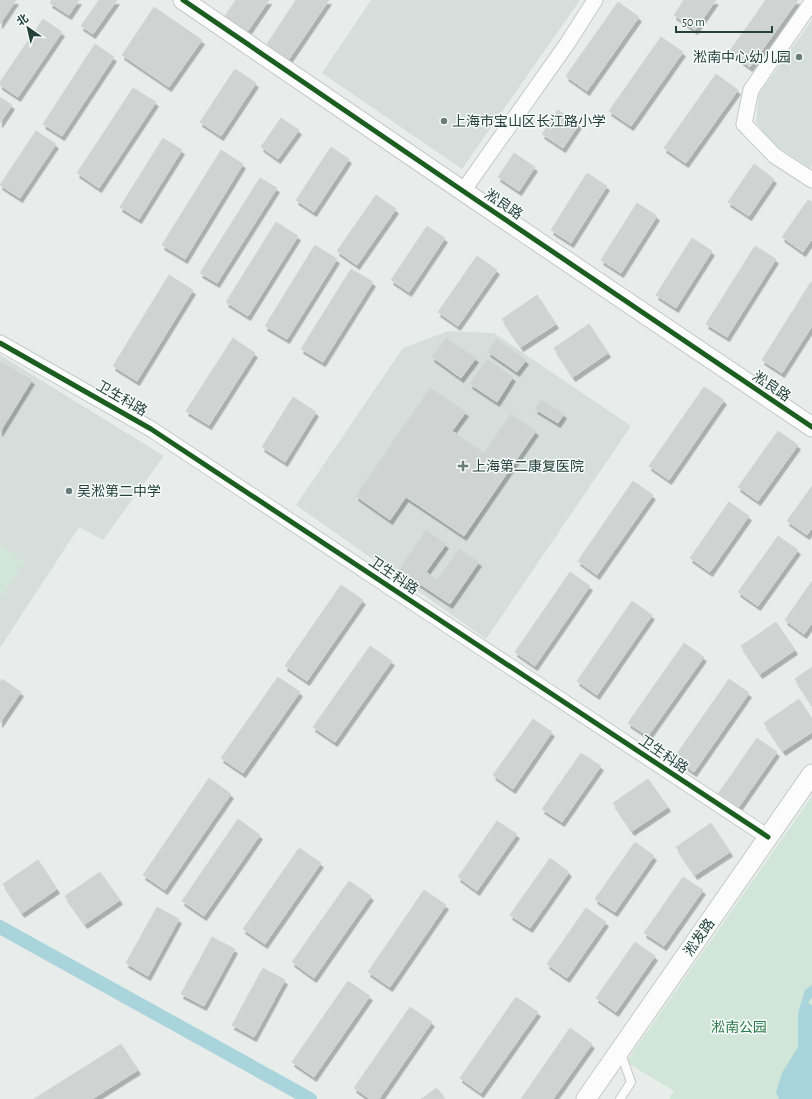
<svg xmlns="http://www.w3.org/2000/svg" width="812" height="1099" font-family="'Alegreya Sans','Noto Sans SC',sans-serif">
  <defs>
    <filter id="shadow"><feDropShadow dx="2.5" dy="4.5" stdDeviation="0" flood-color="#0004"/></filter>
  </defs>
  <rect width="100%" height="100%" fill="#e8edeb"/>
  <path fill="#d6dedb" d="M 371,0 L 580,0 L 462,169 L 322,73 Z
    M 812,20 L 812,166 L 810,168 L 770,142 L 756,122 L 759,94 Z
    M 448,331 L 494,333 L 631,426 L 486,639 L 296,505 L 403,348 Z
    M 0,355 L 164,456 L 103,540 L 79,527 L 0,648 Z"/>
  <path fill="#d1e6d8" d="M 0,545 L 25,562 L 0,597 Z
    M 812,796 L 812,1099 L 669,1099 L 674,1091 L 626,1062 Z"/>
  <path fill="#a9d4db" d="M 812,985 L 812,997 L 808,1002 L 812,1006 L 812,1099 L 779,1099 L 776,1092 L 782,1073 L 798,1047 L 798,1013 L 805,990 Z"/>
  <g fill="none" stroke-linecap="round" stroke-linejoin="round">
    <path stroke="#a9d4db" stroke-width="14" d="M 0,927 L 310,1099"/>
  </g>
  <path fill="#cfd4d2" stroke="#d1d6d4" filter="url(#shadow)" d="M 0,0 L 16,0 L 0,24 Z
    M 52,0 L 79,0 L 69,15 L 50,3 Z
    M 99,0 L 117,0 L 93,34 L 81,26 Z
    M 236,0 L 269,0 L 248,31 L 225,16 Z
    M 296,0 L 329,0 L 289,59 L 267,44 Z
    M 684,0 L 716,0 L 695,30 L 674,15 Z
    M 766,0 L 798,0 L 750,67 L 729,52 Z
    M 618,2 L 639,17 L 587,91 L 566,76 Z
    M 154,7 L 202,40 L 169,87 L 122,55 Z
    M 43,19 L 62,32 L 18,97 L 0,85 L 0,82 Z
    M 661,37 L 683,52 L 631,126 L 609,111 Z
    M 95,44 L 114,57 L 62,136 L 43,124 Z
    M 235,69 L 256,83 L 221,136 L 200,122 Z
    M 716,74 L 738,90 L 686,163 L 664,148 Z
    M 133,88 L 156,102 L 99,188 L 77,173 Z
    M 0,97 L 12,105 L 0,123 Z
    M 558,110 L 579,124 L 563,148 L 542,134 Z
    M 281,118 L 299,130 L 278,159 L 261,147 Z
    M 36,131 L 56,144 L 20,198 L 0,185 Z
    M 163,138 L 182,150 L 139,219 L 120,207 Z
    M 331,147 L 349,159 L 314,212 L 296,200 Z
    M 221,150 L 243,164 L 185,259 L 162,245 Z
    M 514,153 L 535,167 L 519,191 L 498,177 Z
    M 754,164 L 774,179 L 749,216 L 728,202 Z
    M 587,173 L 607,186 L 571,243 L 551,230 Z
    M 260,178 L 277,188 L 217,283 L 200,273 Z
    M 376,195 L 396,209 L 357,265 L 337,251 Z
    M 808,200 L 812,202 L 812,239 L 803,252 L 782,237 Z
    M 637,203 L 657,216 L 621,273 L 601,260 Z
    M 276,222 L 298,236 L 248,316 L 226,302 Z
    M 427,226 L 445,238 L 409,292 L 391,280 Z
    M 692,238 L 712,251 L 676,308 L 656,295 Z
    M 315,245 L 337,259 L 287,339 L 265,326 Z
    M 755,246 L 776,259 L 727,337 L 706,324 Z
    M 477,256 L 497,270 L 458,326 L 438,312 Z
    M 351,269 L 373,282 L 323,362 L 301,349 Z
    M 169,275 L 193,290 L 137,381 L 113,366 Z
    M 811,282 L 812,283 L 812,326 L 782,373 L 762,360 Z
    M 537,295 L 556,324 L 521,347 L 502,319 Z
    M 589,324 L 608,353 L 573,377 L 554,348 Z
    M 233,338 L 255,353 L 209,425 L 186,411 Z
    M 446,338 L 476,358 L 461,378 L 432,357 Z
    M 496,339 L 526,360 L 517,372 L 488,352 Z
    M 487,359 L 513,377 L 497,402 L 470,384 Z
    M 0,361 L 32,380 L 0,432 Z
    M 704,387 L 724,400 L 669,480 L 649,466 Z
    M 430,388 L 466,412 L 452,431 L 484,453 L 511,414 L 536,431 L 464,536 L 406,497 L 390,520 L 356,496 Z
    M 293,397 L 316,412 L 285,462 L 262,447 Z
    M 541,400 L 564,414 L 558,423 L 535,409 Z
    M 778,431 L 798,445 L 758,501 L 738,487 Z
    M 633,481 L 653,495 L 597,575 L 578,561 Z
    M 812,486 L 812,528 L 807,535 L 787,521 Z
    M 729,502 L 749,516 L 710,572 L 690,558 Z
    M 426,530 L 446,544 L 426,572 L 437,580 L 459,549 L 479,562 L 450,604 L 399,570 Z
    M 778,536 L 798,550 L 758,606 L 738,592 Z
    M 570,572 L 590,586 L 535,666 L 515,652 Z
    M 812,581 L 812,623 L 804,634 L 785,620 Z
    M 341,585 L 363,600 L 307,681 L 285,666 Z
    M 632,601 L 652,615 L 597,695 L 577,681 Z
    M 776,622 L 795,650 L 760,674 L 741,646 Z
    M 684,643 L 704,657 L 648,736 L 628,723 Z
    M 370,646 L 392,661 L 335,742 L 313,727 Z
    M 812,667 L 812,705 L 795,679 Z
    M 278,677 L 300,692 L 243,773 L 221,758 Z
    M 2,679 L 21,692 L 0,723 L 0,682 Z
    M 729,679 L 749,693 L 694,772 L 674,758 Z
    M 799,699 L 812,719 L 812,732 L 783,751 L 764,723 Z
    M 533,719 L 552,732 L 513,789 L 493,775 Z
    M 757,738 L 777,752 L 738,808 L 718,794 Z
    M 581,753 L 601,766 L 562,822 L 542,809 Z
    M 209,778 L 231,794 L 165,890 L 143,875 Z
    M 648,779 L 668,807 L 632,831 L 613,803 Z
    M 238,819 L 260,835 L 204,916 L 182,901 Z
    M 497,821 L 517,834 L 477,891 L 458,877 Z
    M 711,823 L 730,852 L 695,875 L 676,847 Z
    M 635,842 L 654,856 L 615,912 L 595,899 Z
    M 299,848 L 321,863 L 265,944 L 243,929 Z
    M 550,858 L 569,872 L 530,928 L 510,915 Z
    M 38,860 L 57,889 L 22,913 L 3,884 Z
    M 100,872 L 120,900 L 85,924 L 65,896 Z
    M 683,877 L 703,890 L 664,946 L 644,933 Z
    M 349,881 L 371,896 L 314,978 L 292,962 Z
    M 424,890 L 446,905 L 390,987 L 368,972 Z
    M 157,907 L 179,919 L 148,976 L 126,963 Z
    M 586,908 L 606,922 L 567,978 L 547,964 Z
    M 212,937 L 235,949 L 204,1006 L 181,994 Z
    M 635,942 L 655,956 L 616,1012 L 596,998 Z
    M 263,968 L 285,980 L 254,1037 L 232,1025 Z
    M 348,981 L 370,996 L 314,1077 L 292,1062 Z
    M 516,997 L 538,1012 L 481,1093 L 460,1078 Z
    M 410,1007 L 432,1022 L 379,1099 L 370,1099 L 354,1088 Z
    M 570,1028 L 592,1044 L 553,1099 L 521,1099 Z
    M 121,1044 L 138,1070 L 92,1099 L 34,1099 Z
    M 437,1088 L 445,1099 L 421,1099 Z"/>
  <g fill="none" stroke-linecap="round" stroke-linejoin="round">
    <defs>
      <path id="service" d="M 620,1099 L 631,1082 L 620,1051"/>
      <path id="minor" d="M 812,2 L 766,68 L 751,90 L 744,124 L 775,156 L 812,180
        M 463,191 L 567,44 L 595,0
        M 0,343 L 151,429 L 768,837"/>
      <path id="tertiary" d="M 183,0 L 463,191 L 812,427
        M 586,1099 L 812,774"/>
    </defs>
    <use href="#service" stroke="#c5cac8" stroke-width="10"/>
    <use href="#minor" stroke="#c5cac8" stroke-width="17"/>
    <use href="#tertiary" stroke="#c5cac8" stroke-width="21"/>
    <use href="#service" stroke="#fcfcfc" stroke-width="8"/>
    <use href="#minor" stroke="#fcfcfc" stroke-width="15"/>
    <use href="#tertiary" stroke="#fcfcfc" stroke-width="19"/>
    <defs>
      <path id="cycleway" d="M 183,0 L 463,191 L 812,427
        M 0,343 L 151,429 L 768,837"/>
    </defs>
    <use href="#cycleway" stroke="#f7fbf9" stroke-width="8"/>
    <use href="#cycleway" stroke="#1b5e20" stroke-width="5"/>
  </g>
  <g fill="#697e78" stroke="#f7fbf9" stroke-width="1.5">
    <circle cx="799" cy="57" r="4"/>
    <circle cx="444" cy="121" r="4"/>
    <path d="M461 460h4v4h4v4h-4v4h-4v-4h-4v-4h4z"/>
    <circle cx="69" cy="491" r="4"/>
  </g>
  <g text-anchor="middle" stroke-width="3" stroke-linejoin="round" paint-order="stroke">
    <g font-size="14" fill="#24423a" stroke="#f7fbf9" text-anchor="start">
      <text x="791" y="62" text-anchor="end">淞南中心幼儿园</text>
      <text x="452" y="126">上海市宝山区长江路小学</text>
      <text x="472" y="471">上海第二康复医院</text>
      <text x="77" y="496">吴淞第二中学</text>
    </g>
    <g font-size="14" fill="#24423a" stroke="#f7fbf9">
      <text transform="translate(504 204) rotate(34)" y="5">淞良路</text>
      <text transform="translate(772 386) rotate(34)" y="5">淞良路</text>
      <text transform="translate(122 398) rotate(30)" y="5">卫生科路</text>
      <text transform="translate(394 575) rotate(34)" y="5">卫生科路</text>
      <text transform="translate(664 754) rotate(34)" y="5">卫生科路</text>
      <text transform="translate(699 937) rotate(-55)" y="5">淞发路</text>
    </g>
    <g font-size="14" fill="#2d7a4b" stroke="#f7fbf9">
      <text x="739" y="1032">淞南公园</text>
    </g>
  </g>
  <g transform="translate(28 28) rotate(326)" stroke="#f7fbf9" stroke-width="3" paint-order="stroke">
  <path d="M0-3L7 15L0 10L-7 15Z" fill="#24423a"/>
  <text y="-6" font-size="11" font-weight="bold" text-anchor="middle" fill="#24423a">北</text>
  </g>
  <path d="M676 26v6h96v-6" fill="none" stroke="#24423a" stroke-width="2"/>
  <text x="682" y="26" font-size="12" fill="#24423a" stroke="#f7fbf9" stroke-width="3" paint-order="stroke">50 m</text>
</svg>
